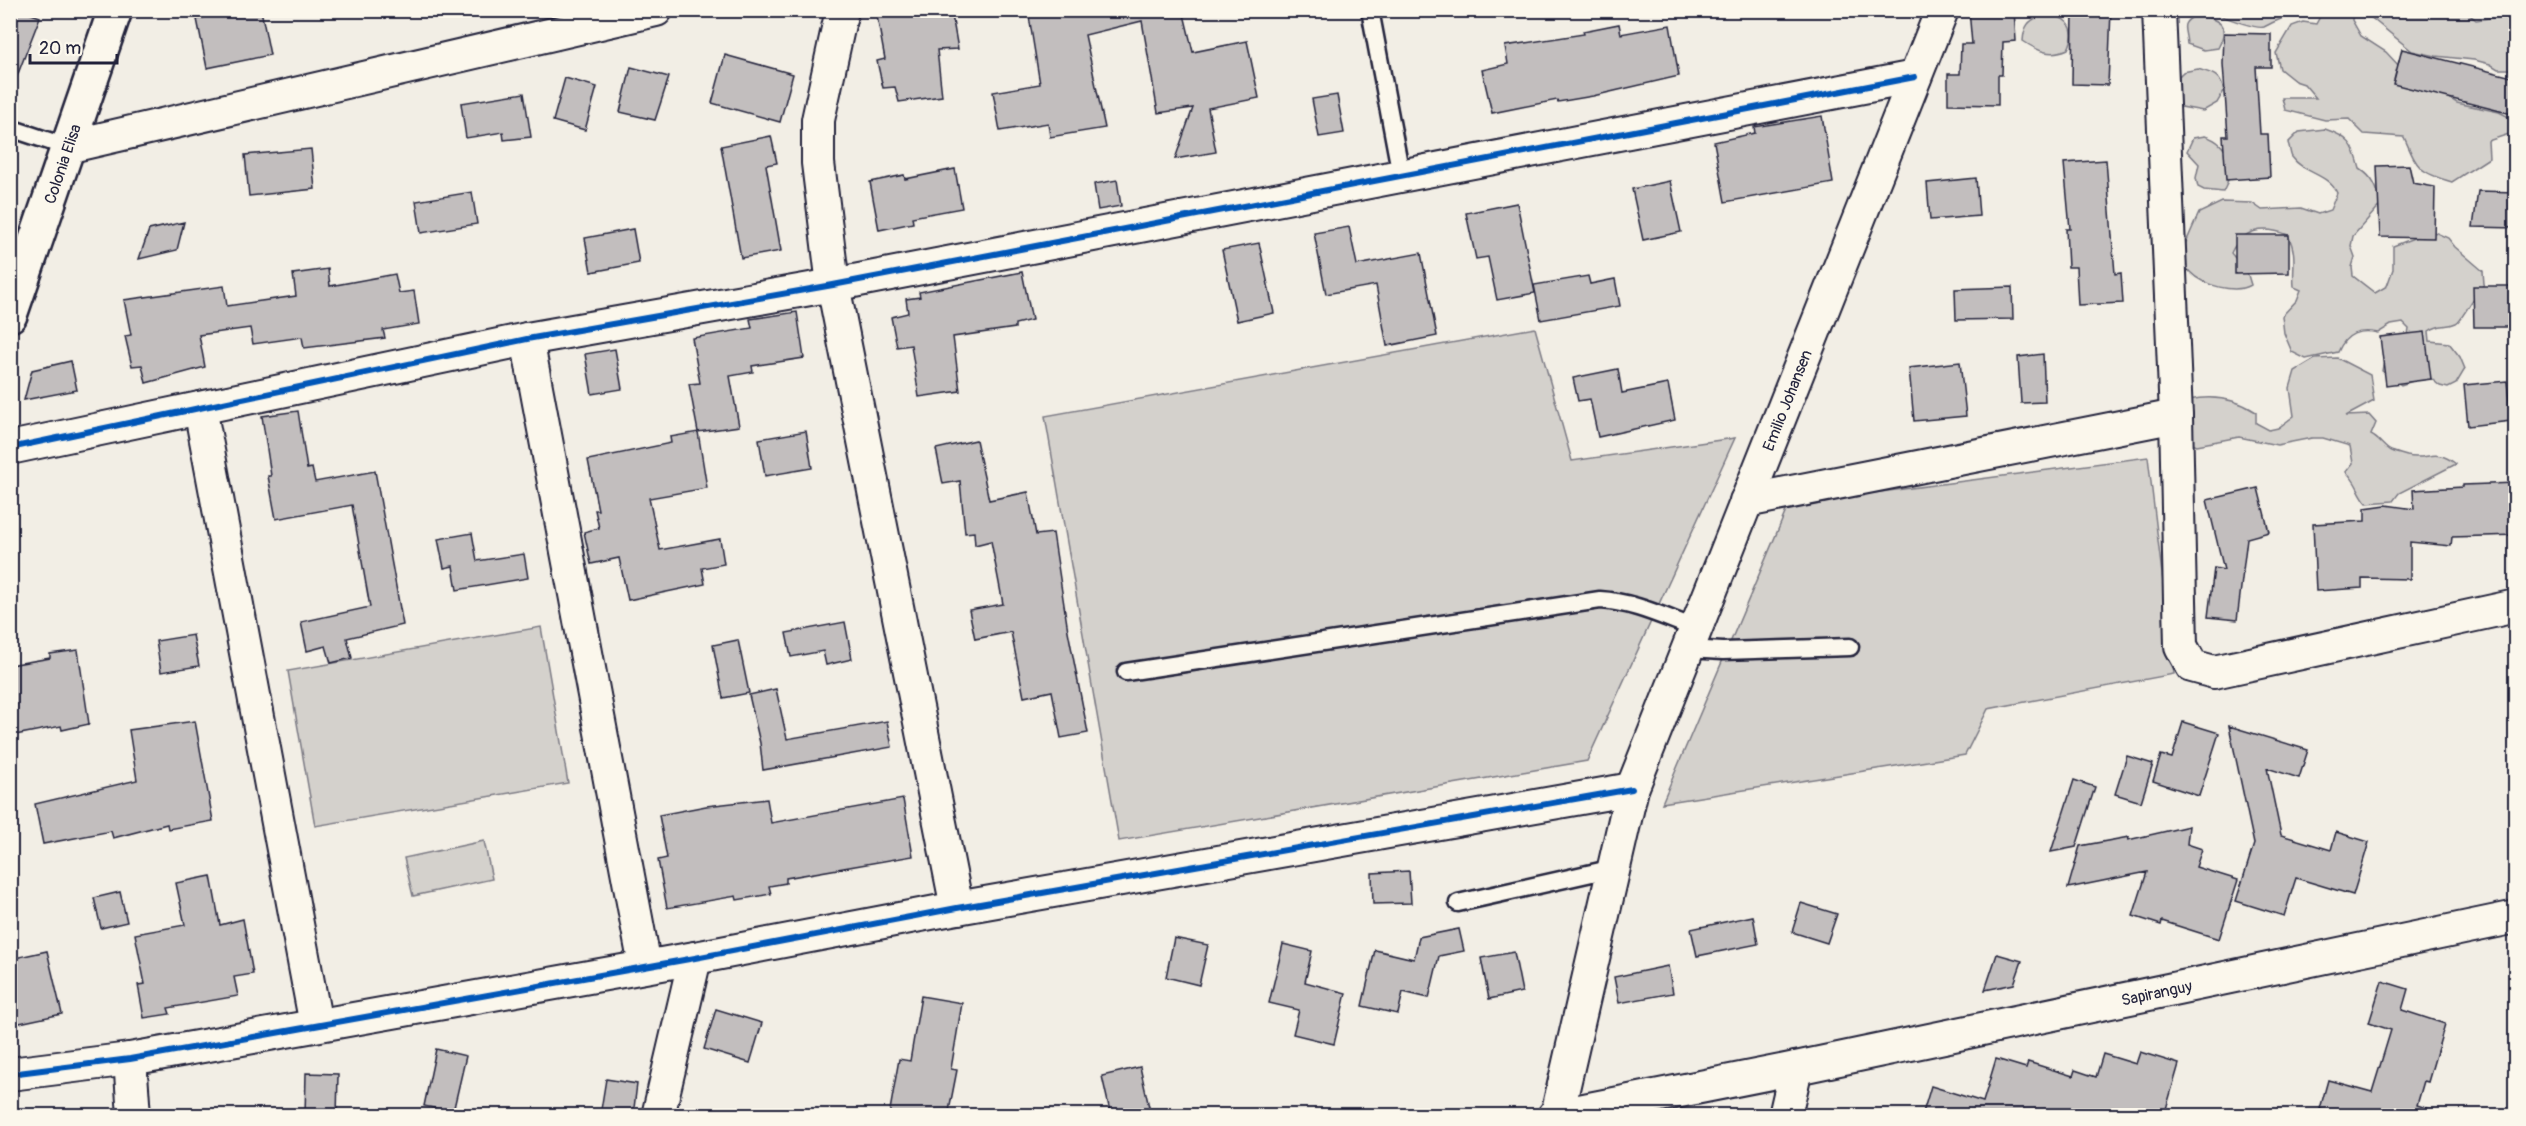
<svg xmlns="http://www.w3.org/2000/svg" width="2526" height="1126" font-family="Pangolin,sans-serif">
  <rect width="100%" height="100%" fill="#f2eee5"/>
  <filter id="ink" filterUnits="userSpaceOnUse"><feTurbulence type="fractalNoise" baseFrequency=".0167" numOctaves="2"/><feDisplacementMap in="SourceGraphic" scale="12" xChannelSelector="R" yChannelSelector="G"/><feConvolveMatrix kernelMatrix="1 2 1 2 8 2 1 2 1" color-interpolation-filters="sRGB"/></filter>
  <g filter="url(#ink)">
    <path fill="#d4d1cc" stroke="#7b7a84" stroke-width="1.5" d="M 2209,11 L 2282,11 L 2281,19 C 2275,21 2270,24 2264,27 C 2256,30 2219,15 2209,11 Z
      M 2323,11 L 2353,11 L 2352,20 L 2361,36 L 2386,52 L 2399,66 L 2457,103 L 2499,112 L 2513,119 L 2515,132 L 2488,141 L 2489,158 L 2452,182 C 2418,172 2418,169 2404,137 L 2364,134 L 2349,119 L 2325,120 L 2285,110 L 2282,98 L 2316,98 L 2304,84 L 2295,81 L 2280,69 L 2276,53 L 2292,26 L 2303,22 L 2316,24 Z
      M 2363,11 L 2465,11 L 2476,20 L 2510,15 L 2512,11 L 2515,11 L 2515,69 L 2498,69 L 2490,64 L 2474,60 L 2436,56 L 2412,51 Z
      M 2197,14 C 2219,20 2231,24 2218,48 L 2204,50 L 2187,44 C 2186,27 2178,25 2197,14 Z
      M 2042,15 C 2066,14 2079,27 2068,49 C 2050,57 2038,51 2023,41 C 2024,26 2028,21 2042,15 Z
      M 2198,69 C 2213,74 2220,74 2224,91 L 2217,103 L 2203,111 L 2176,106 L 2174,81 L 2183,72 Z
      M 2325,129 C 2349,137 2354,144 2360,169 C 2374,178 2377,188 2381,204 L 2353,236 L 2351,246 L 2355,257 L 2352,267 L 2353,276 L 2375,293 L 2387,286 L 2393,269 L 2393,246 L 2432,231 L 2448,238 L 2455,247 L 2483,271 L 2484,284 C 2475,293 2462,321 2456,323 C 2446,328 2440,323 2429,331 L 2430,341 L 2449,343 L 2460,357 L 2465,369 L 2456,384 L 2448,388 L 2440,386 L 2428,376 L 2401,385 L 2382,371 L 2383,365 L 2407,342 L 2409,329 L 2403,323 L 2391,325 L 2378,333 C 2359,329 2346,333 2338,352 L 2306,359 L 2292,352 L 2284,333 L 2282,316 L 2297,300 L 2301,290 L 2294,287 C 2292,265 2298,256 2288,235 C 2265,226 2242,228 2231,253 L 2248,275 L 2251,285 C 2236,294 2203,286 2190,272 C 2186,268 2183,261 2180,256 L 2199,213 L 2222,202 L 2252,203 L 2262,210 L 2301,208 L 2318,214 L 2330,210 L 2337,193 C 2329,174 2304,174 2292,157 C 2290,154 2290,147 2288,143 L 2299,132 Z
      M 2205,136 C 2231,144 2235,170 2223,192 L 2204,190 L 2198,187 L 2196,178 L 2199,164 L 2187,151 L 2193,138 Z
      M 1535,328 L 1572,461 L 1735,438 L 1587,761 L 1119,841 L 1045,416 Z
      M 2337,358 L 2370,375 L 2374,401 L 2346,416 L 2369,415 L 2376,423 L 2371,435 C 2379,439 2382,445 2389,450 C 2394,453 2402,454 2407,456 C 2428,461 2435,447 2456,464 L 2399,493 L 2393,501 L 2367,503 C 2358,493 2357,481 2346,472 L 2353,463 L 2350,446 L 2323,438 L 2312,438 L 2277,445 L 2239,437 L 2197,445 L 2182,439 L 2189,400 C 2213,395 2236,399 2256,412 L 2256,423 L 2269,430 L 2278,428 L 2294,416 L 2290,388 L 2295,371 L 2315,359 Z
      M 2148,457 L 2174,674 L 1988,709 L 1965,755 L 1662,803 L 1789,504 Z
      M 541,627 L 568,783 L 315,826 L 288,671 Z
      M 484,841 L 492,879 L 413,896 L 404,858 Z"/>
    <path fill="#c2bebe" stroke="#22223b" stroke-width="1.5" d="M 10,10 L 20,10 L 40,17 L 12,89 Z
      M 240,10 L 261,10 L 270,55 L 207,68 L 197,19 Z
      M 903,10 L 943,10 L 944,15 L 952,15 L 958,49 L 937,50 L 942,96 L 899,102 L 895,87 L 883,88 L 877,61 L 885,59 L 877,16 Z
      M 1028,10 L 1183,10 L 1193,52 L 1247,41 L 1259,98 L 1208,108 L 1216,152 L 1175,159 L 1193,108 L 1158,113 L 1142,21 L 1085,35 L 1105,128 L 1050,137 L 1048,123 L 1000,131 L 993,92 L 1040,84 Z
      M 1969,10 L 2014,10 L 2016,41 L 2003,42 L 2002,75 L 1998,75 L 1998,105 L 1948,104 L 1948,74 L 1960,74 L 1961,44 L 1972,44 Z
      M 2073,10 L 2111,10 L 2108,85 L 2072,84 Z
      M 1619,24 L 1621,34 L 1670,25 L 1679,76 L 1593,96 L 1558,102 L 1557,100 L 1492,113 L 1482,70 L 1508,64 L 1505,46 L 1584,34 L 1583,31 Z
      M 2224,33 L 2271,34 L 2271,67 L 2256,67 L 2260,134 L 2268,134 L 2270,177 L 2226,180 L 2223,136 L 2228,136 L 2223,64 Z
      M 2402,49 L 2516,78 L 2516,115 L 2393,84 Z
      M 725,55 L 793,74 L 780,122 L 712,103 Z
      M 631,67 L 669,77 L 655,120 L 620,112 Z
      M 565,78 L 597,87 L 585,130 L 553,121 Z
      M 524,93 L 531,137 L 504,140 L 503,132 L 466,138 L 461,103 Z
      M 1337,95 L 1344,133 L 1319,137 L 1312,99 Z
      M 1822,116 L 1833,183 L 1725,202 L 1714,142 L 1755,133 L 1754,127 Z
      M 771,136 L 777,163 L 766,165 L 781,251 L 741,258 L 721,146 Z
      M 311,149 L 315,189 L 249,196 L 245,155 Z
      M 2106,160 L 2115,274 L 2121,273 L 2123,303 L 2078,305 L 2076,267 L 2068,267 L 2066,229 L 2070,229 L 2064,163 Z
      M 2409,165 L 2413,183 L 2435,187 L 2434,238 L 2380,237 L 2377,166 Z
      M 955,169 L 962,208 L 912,217 L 913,223 L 879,230 L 870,182 L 904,175 L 905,179 Z
      M 1976,178 L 1979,216 L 1930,220 L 1927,183 Z
      M 1117,180 L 1121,206 L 1098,210 L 1094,184 Z
      M 1670,181 L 1681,232 L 1643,240 L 1632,189 Z
      M 2478,191 L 2516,192 L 2516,228 L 2473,227 Z
      M 472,192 L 477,224 L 421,233 L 416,201 Z
      M 1517,203 L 1535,293 L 1497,300 L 1488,257 L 1476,259 L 1466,213 Z
      M 184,222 L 177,250 L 139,259 L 149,230 Z
      M 1349,227 L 1357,265 L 1421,253 L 1437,336 L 1387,346 L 1376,285 L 1326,294 L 1314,233 Z
      M 633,229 L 639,263 L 591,272 L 585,238 Z
      M 2235,235 L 2289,235 L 2289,273 L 2235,274 Z
      M 1259,243 L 1274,313 L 1237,321 L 1222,250 Z
      M 328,269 L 330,286 L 395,274 L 399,293 L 414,291 L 419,324 L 383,330 L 385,338 L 304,348 L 302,337 L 253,344 L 250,328 L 199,335 L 205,367 L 146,383 L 142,365 L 132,366 L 125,336 L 131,335 L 124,300 L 224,286 L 227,306 L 296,296 L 293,274 Z
      M 1022,272 L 1032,320 L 1015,324 L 1015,328 L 953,337 L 960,391 L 919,397 L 911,345 L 897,347 L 891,317 L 908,313 L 906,299 L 920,297 L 919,292 Z
      M 1588,276 L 1590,284 L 1615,279 L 1620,306 L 1541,320 L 1534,285 Z
      M 2473,286 L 2516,286 L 2516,327 L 2474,327 Z
      M 2012,287 L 2013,319 L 1956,320 L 1955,289 Z
      M 797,312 L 804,358 L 752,366 L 753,372 L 730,376 L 739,426 L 698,432 L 689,384 L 700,383 L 692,338 L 752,328 L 750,319 Z
      M 2425,332 L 2431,379 L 2386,385 L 2380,337 Z
      M 615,349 L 622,389 L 592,394 L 585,354 Z
      M 2043,354 L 2045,402 L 2021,403 L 2018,357 Z
      M 71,361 L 77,390 L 24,400 L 32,370 Z
      M 1960,362 L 1966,416 L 1914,421 L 1909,368 Z
      M 1618,369 L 1622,393 L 1668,384 L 1675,420 L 1598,437 L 1590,399 L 1578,401 L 1573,378 Z
      M 2507,381 L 2511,421 L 2468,426 L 2464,385 Z
      M 298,411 L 307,469 L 312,468 L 315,482 L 375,471 L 403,625 L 347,638 L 352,658 L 331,663 L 326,646 L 307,651 L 301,622 L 370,607 L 352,505 L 276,519 L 268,476 L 271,476 L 262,416 Z
      M 806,431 L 812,468 L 765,476 L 759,439 Z
      M 698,432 L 707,488 L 649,498 L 660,550 L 720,539 L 724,564 L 702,568 L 705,584 L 628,600 L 619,558 L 591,564 L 584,532 L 599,528 L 595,510 L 598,510 L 588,460 L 671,443 L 670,437 Z
      M 976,440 L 989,500 L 1028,492 L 1036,535 L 1053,533 L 1068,631 L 1088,733 L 1061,738 L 1052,691 L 1024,697 L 1011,632 L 975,639 L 969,610 L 1003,604 L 991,541 L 975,545 L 974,532 L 965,533 L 960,481 L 943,484 L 936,449 Z
      M 2516,483 L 2516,535 L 2452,537 L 2451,546 L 2410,542 L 2410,579 L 2362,578 L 2362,588 L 2316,591 L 2313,524 L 2365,521 L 2365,508 L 2386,505 L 2414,509 L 2413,490 L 2463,487 L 2463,485 Z
      M 2258,488 L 2269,532 L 2247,538 L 2237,620 L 2208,617 L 2214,568 L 2224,570 L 2207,500 Z
      M 472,533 L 477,561 L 524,554 L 528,578 L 457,590 L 453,566 L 444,568 L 438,539 Z
      M 845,622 L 852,659 L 826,665 L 823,651 L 791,657 L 786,633 Z
      M 193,635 L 199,666 L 161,672 L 156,641 Z
      M 738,640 L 749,693 L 723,698 L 713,645 Z
      M 78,650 L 89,724 L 62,730 L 61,726 L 10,736 L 10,665 L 50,658 L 50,654 Z
      M 776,689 L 787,739 L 887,721 L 892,747 L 763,770 L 760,743 L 749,695 Z
      M 195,721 L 213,821 L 168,829 L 167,824 L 113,838 L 111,831 L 43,844 L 35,804 L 137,780 L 129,730 Z
      M 2183,722 L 2219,733 L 2199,796 L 2153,781 L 2161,755 L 2172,758 Z
      M 2229,726 L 2308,750 L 2299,778 L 2267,768 L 2281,835 L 2331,850 L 2336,832 L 2369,842 L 2353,895 L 2296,878 L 2284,916 L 2236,901 L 2254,844 Z
      M 2127,756 L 2153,764 L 2141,802 L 2115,794 Z
      M 2074,780 L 2095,787 L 2076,847 L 2051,852 Z
      M 767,799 L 771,823 L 903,799 L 913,856 L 786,878 L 786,883 L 769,886 L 771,894 L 737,900 L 736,896 L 667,908 L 658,860 L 667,858 L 659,815 L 706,806 Z
      M 2189,826 L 2187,844 L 2202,849 L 2196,867 L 2238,880 L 2219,939 L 2162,921 L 2161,925 L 2133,916 L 2147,872 L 2068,888 L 2080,846 L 2129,837 L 2128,840 Z
      M 1409,871 L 1411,903 L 1373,904 L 1372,873 Z
      M 211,876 L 220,925 L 243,919 L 253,974 L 234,977 L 238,996 L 168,1008 L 170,1014 L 144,1018 L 138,985 L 145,984 L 135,934 L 185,925 L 176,883 Z
      M 120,892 L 127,922 L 101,928 L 94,898 Z
      M 1801,903 L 1837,914 L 1827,943 L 1792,932 Z
      M 1753,916 L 1758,944 L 1697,956 L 1691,929 Z
      M 1459,929 L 1464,951 L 1439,956 L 1429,998 L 1403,992 L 1398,1014 L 1362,1006 L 1375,950 L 1414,959 L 1419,937 Z
      M 1174,938 L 1208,945 L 1199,985 L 1166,977 Z
      M 1283,944 L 1312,951 L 1305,982 L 1346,993 L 1334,1044 L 1293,1034 L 1299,1010 L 1269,1003 Z
      M 47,951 L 62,1014 L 10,1025 L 10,959 Z
      M 1514,952 L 1522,992 L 1489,999 L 1481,958 Z
      M 1997,954 L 2022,961 L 2014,984 L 1985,990 Z
      M 1668,966 L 1673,993 L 1619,1003 L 1614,977 Z
      M 2382,981 L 2408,989 L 2402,1010 L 2445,1024 L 2428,1082 L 2424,1081 L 2417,1105 L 2430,1109 L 2429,1116 L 2342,1116 L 2320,1109 L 2328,1080 L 2372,1092 L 2391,1030 L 2369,1023 Z
      M 921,996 L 962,1003 L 951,1069 L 957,1070 L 949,1111 L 923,1116 L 889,1116 L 899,1059 L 910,1061 Z
      M 716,1009 L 762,1023 L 750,1063 L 704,1049 Z
      M 436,1049 L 466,1056 L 453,1112 L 424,1106 Z
      M 2140,1052 L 2179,1064 L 2164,1116 L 1922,1116 L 1931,1086 L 1983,1102 L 1996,1059 L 2026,1068 L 2028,1062 L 2073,1076 L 2075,1070 L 2096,1077 L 2103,1054 L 2136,1064 Z
      M 1140,1067 L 1151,1116 L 1111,1116 L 1102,1076 Z
      M 306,1073 L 338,1074 L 337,1116 L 305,1116 Z
      M 606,1079 L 637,1084 L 633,1116 L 600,1116 Z"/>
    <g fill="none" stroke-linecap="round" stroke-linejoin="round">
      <defs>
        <path id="lane" d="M 1370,10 L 1401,175
          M 10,128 L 67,147
          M 1687,649 L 1723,651 L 1850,647
          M 1126,672 L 1600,600 C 1634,602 1664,617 1695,628
          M 1458,903 L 1614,868"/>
        <g id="street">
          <path d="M 842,10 L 818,120 L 818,163 L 833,285 L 957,908"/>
          <path d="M 2159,10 L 2176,416 L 2181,646 L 2192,666 L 2214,672 L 2516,606"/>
          <path d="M 67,147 L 656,10"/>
          <path d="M 527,339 L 645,966"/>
          <path d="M 200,408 L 316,1025"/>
          <path d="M 10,448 L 527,339 L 833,285 L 1915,77"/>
          <path d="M 1746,501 L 2176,416"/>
          <path d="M 130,1059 L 134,1116"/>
          <path d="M 10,1074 L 130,1059 L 695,958 L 957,908 L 1632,789"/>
          <path id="s1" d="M 1557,1115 L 1632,789 L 1942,10"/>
          <path d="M 658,1116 L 695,958"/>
          <path id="s2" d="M 1554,1116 L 1796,1068 L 2516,917"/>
          <path d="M 1785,1116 L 1796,1068"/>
        </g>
        <g id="secondary">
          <path id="s3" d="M 10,315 L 115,10"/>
        </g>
      </defs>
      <use href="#lane" stroke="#22223b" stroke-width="21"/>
      <use href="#street" stroke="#22223b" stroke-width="36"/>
      <use href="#secondary" stroke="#22223b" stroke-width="38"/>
      <use href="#lane" stroke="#fbf7ec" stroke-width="16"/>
      <use href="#street" stroke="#fbf7ec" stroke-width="32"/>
      <use href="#secondary" stroke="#fbf7ec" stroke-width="33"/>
      <defs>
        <path id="cycleway" d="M 10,448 L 527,339 L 833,285 L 1915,77
          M 10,1074 L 130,1059 L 695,958 L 957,908 L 1632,789"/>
      </defs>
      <use href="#cycleway" stroke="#fbf7ec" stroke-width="10"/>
      <use href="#cycleway" stroke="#0057b8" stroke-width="6"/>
    </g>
  </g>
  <g text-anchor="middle" stroke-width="4.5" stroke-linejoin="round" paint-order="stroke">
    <g font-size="16" fill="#22223b" stroke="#fbf7ec">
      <text dy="6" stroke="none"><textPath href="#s3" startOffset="160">Colonia Elisa</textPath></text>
      <text dy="6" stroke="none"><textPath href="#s1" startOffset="753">Emilio Johansen</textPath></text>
      <text dy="6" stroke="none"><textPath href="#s2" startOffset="615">Sapiranguy</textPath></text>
    </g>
  </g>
  <rect width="2526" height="1126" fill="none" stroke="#fbf7ec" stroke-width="36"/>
  <rect x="18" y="18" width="2490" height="1090" fill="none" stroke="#22223b" stroke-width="2" filter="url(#ink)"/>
  <path d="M30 54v9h87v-9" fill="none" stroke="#22223b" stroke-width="3"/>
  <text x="39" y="54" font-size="18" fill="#22223b" stroke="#fbf7ec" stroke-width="4.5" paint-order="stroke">20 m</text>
</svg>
